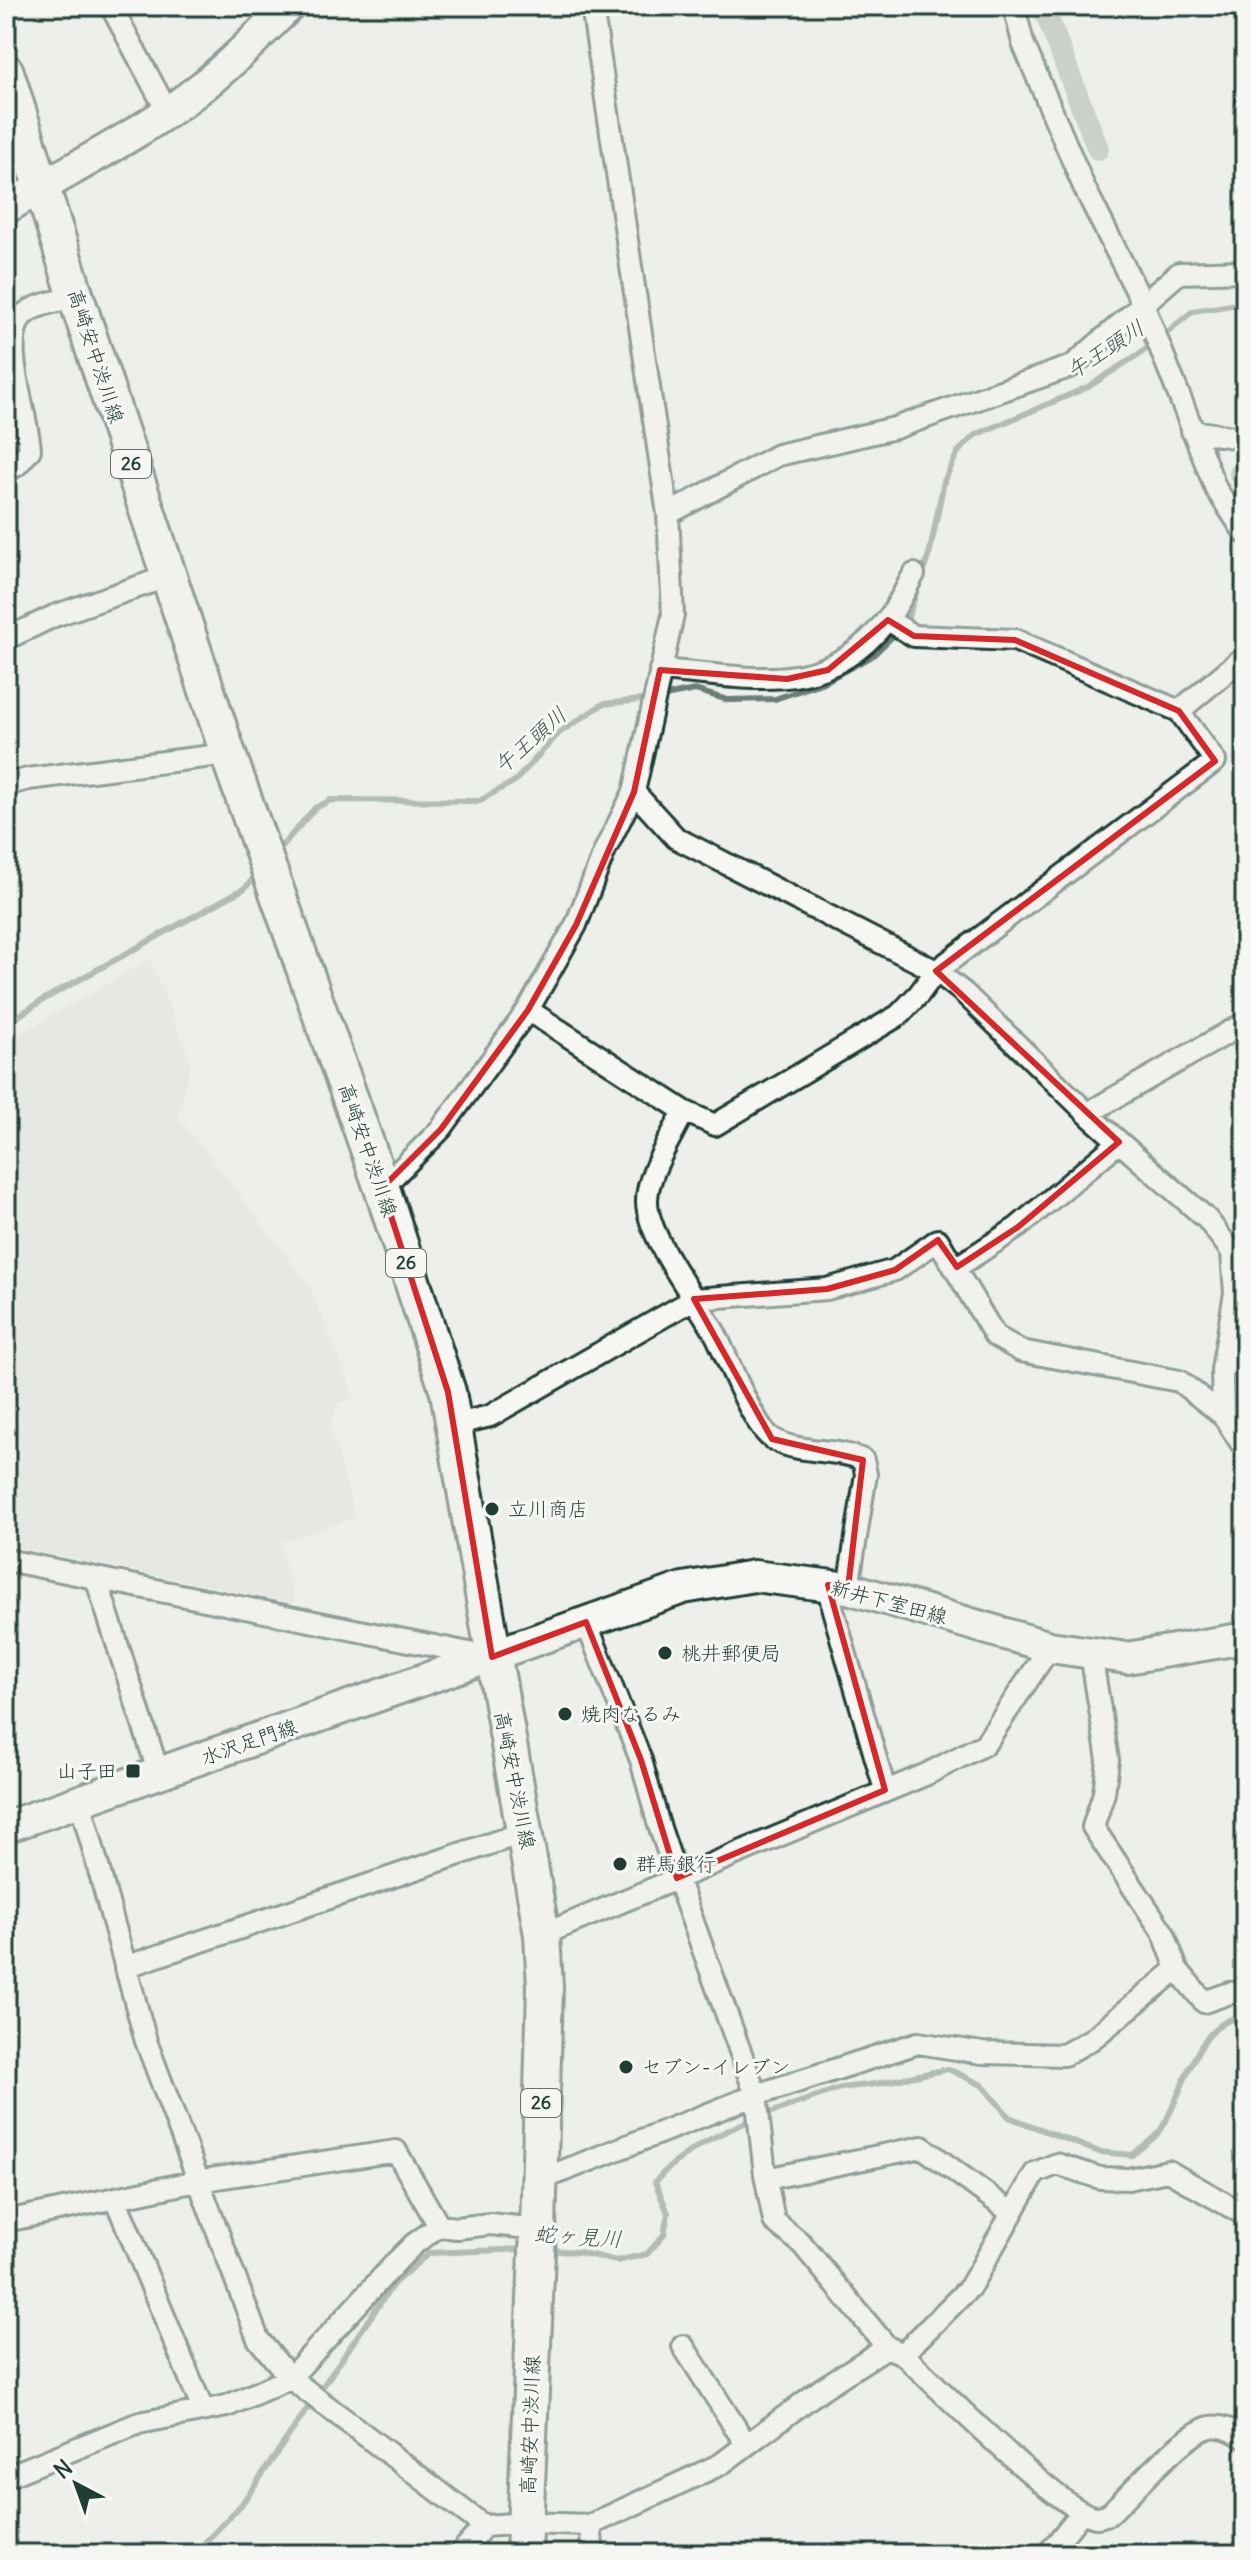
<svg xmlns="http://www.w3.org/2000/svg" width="1251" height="2560" font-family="Delius,'Klee One',sans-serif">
  <rect width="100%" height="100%" fill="#edefea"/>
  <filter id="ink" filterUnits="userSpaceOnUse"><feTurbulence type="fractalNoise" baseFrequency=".0125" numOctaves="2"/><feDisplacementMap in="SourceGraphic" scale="16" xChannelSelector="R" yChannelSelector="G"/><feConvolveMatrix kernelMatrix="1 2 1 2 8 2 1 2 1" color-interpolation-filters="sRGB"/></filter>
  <g filter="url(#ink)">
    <path fill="#dce0db" d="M 150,959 L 191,1062 L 178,1116 L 309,1285 L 355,1398 L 338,1403 L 330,1425 L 355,1518 L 279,1543 L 295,1603 L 6,1545 L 6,1042 Z"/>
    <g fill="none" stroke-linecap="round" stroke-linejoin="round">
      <path stroke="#6c7e77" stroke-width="6" d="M 660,697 L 695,690 L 728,700 L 775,699 L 824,682 L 873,655 L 906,623 L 930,551 L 944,481 L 958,452 L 975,435 L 1088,387 L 1145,350 L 1193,311 L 1245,303
        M 274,855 L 315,808 L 331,800 L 479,801 L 515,781 L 559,733 L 603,704 L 649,699
        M 6,1024 L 46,998 L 245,888 L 259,872
        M 764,2115 L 840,2088 L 876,2084 L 948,2069 L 982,2085 L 1009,2117 L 1099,2152 L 1132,2155 C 1140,2148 1153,2140 1160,2131 C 1184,2096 1194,2020 1245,2016
        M 548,2250 L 578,2252 L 617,2261 L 647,2254 L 664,2235 L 668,2213 L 655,2182 C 680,2152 718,2134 753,2119
        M 194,2554 L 241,2505 L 394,2283 L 429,2253 L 525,2249"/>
      <path stroke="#9faaa4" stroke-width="22" d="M 1043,6 L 1098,149
        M 1240,474 L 1245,482"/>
      <defs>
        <path id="street" d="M 111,6 L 167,111
          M 1014,6 L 1023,43 L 1084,187 L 1143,304 L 1216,489 L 1245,533
          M 1192,431 L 1241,438 L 1245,441
          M 6,471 L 17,465 L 30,450 C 28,415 0,344 22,316 C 35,304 59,301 76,297
          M 668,514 L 778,455 L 895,428 L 1072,366 L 1179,273 L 1245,271
          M 888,620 L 914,636 L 1015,640 L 1179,711
          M 6,639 L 54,616 L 169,576
          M 660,670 C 748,676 824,700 886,621 C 898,607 905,589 914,574
          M 6,785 L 28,779 L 228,754
          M 634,792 L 676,838 L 936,971 L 964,993 L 1093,1119 L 1207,1219 L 1232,1252 L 1235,1293 L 1222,1370 L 1223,1415 L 1245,1449
          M 528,1010 L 684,1111 L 715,1125 L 899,1015 L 919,994 L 936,971 L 1215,761 L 1179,711 L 1245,656
          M 684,1111 C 673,1135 646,1175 647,1202 C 648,1240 699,1302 717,1337 C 728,1360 754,1428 773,1439 C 800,1455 835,1447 863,1460 L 866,1474 L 848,1588
          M 1088,1113 L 1245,1023
          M 382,1188 L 441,1129 L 528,1010 L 576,925 L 605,850 L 634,792 L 673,615 L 668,514 L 592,6
          M 957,1267 L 1018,1227 L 1119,1142
          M 453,1425 L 490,1416 L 694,1299 L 827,1289 L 895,1270 L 938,1240 L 995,1336 L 1021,1351 L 1179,1381 L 1223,1415
          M 6,1560 L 484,1656
          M 96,1578 L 159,1774
          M 828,1585 L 833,1610 L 885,1790
          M 586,1622 L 641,1760 L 658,1822 L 677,1878 L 756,2095 L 765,2174 L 774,2221 L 802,2244 L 887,2347 L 903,2354 C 932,2382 1066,2516 1097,2517 C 1101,2517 1105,2515 1109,2514 C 1130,2494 1184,2433 1210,2427 C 1223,2425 1234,2431 1245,2438
          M 1091,1653 L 1108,1760 L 1104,1793 L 1093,1827 L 1164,1934 L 1177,1969 L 1204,2002 L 1230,1993 L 1245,1992
          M 80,1801 L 146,2041 L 258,2339 L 290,2378 L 484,2526 L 526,2523 L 590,2525 L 721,2464 L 823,2388 L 887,2347
          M 542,1935 L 927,1774 L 985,1744 L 1050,1647
          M 125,1967 L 525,1832
          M 766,2179 L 922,2147 L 1012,2213
          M 540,2180 L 756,2095 L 918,2043 L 982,2053 L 1064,2055 L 1092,2039 L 1177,1969
          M 115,2198 L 203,2410
          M 6,2221 L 197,2181 L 396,2151 L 439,2226
          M 683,2346 L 746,2444
          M 903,2354 L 970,2287 L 1035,2173 L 1057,2164 L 1100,2178 L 1128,2179 L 1168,2171 L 1245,2215
          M 6,2477 L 139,2423 L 227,2406 L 290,2378 L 398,2260 L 414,2244 L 439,2226 L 457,2228 L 490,2224 L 538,2229
          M 590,2525 L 593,2554
          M 460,2554 L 484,2526
          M 1048,2554 L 1082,2512"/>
        <path id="secondary" d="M 6,208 C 68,170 136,137 194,93 C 228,67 258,36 289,6
          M 6,1827 L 683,1588 L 754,1576 L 848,1588 L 1050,1647 L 1127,1658 L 1245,1638"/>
        <path id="primary" d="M 6,72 L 76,297 L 228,754 L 382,1188 L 448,1392 L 542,1935 L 545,1987 L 538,2229 L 524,2554"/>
      </defs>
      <use href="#street" stroke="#1f3d34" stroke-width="26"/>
      <use href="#secondary" stroke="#1f3d34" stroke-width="36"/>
      <use href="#primary" stroke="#1f3d34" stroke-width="40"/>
      <use href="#street" stroke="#f6f6f2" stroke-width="20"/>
      <use href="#secondary" stroke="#f6f6f2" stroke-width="30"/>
      <use href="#primary" stroke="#f6f6f2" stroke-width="34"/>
    </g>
  </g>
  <path d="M0 0H1251V2560H0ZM 888,620 L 914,636 L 1015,640 L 1179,711 L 1215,761 L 936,971 L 1119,1142 L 1018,1227 L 957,1267 L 938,1240 L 895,1270 L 827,1289 L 694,1299 L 772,1439 L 863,1460 L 848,1588 L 828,1585 L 885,1790 L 677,1878 L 641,1760 L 586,1622 L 492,1657 L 448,1392 L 382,1188 L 441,1129 L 528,1010 L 576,925 L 634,792 L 660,670 L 787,679 L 828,670 Z" fill="#edefea" fill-opacity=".55" fill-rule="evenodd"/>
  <path fill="none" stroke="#d62828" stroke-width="6" stroke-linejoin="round" d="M 888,620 L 914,636 L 1015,640 L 1179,711 L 1215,761 L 936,971 L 1119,1142 L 1018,1227 L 957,1267 L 938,1240 L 895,1270 L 827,1289 L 694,1299 L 772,1439 L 863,1460 L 848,1588 L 828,1585 L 885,1790 L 677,1878 L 641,1760 L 586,1622 L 492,1657 L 448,1392 L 382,1188 L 441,1129 L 528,1010 L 576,925 L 634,792 L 660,670 L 787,679 L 828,670 Z"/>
  <g fill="#1f3d34" stroke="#f6f6f2" stroke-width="3">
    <circle cx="492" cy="1509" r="8"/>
    <circle cx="665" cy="1653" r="8"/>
    <circle cx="565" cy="1714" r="8"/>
    <rect x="125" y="1763" width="16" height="16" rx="4"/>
    <circle cx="620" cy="1864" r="8"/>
    <circle cx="626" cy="2067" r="8"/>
  </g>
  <g text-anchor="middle" stroke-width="6" stroke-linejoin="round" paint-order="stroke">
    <g fill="#f6f6f2" stroke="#60746d" stroke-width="2">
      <rect x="111" y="450" width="40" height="28" rx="6"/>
      <rect x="386" y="1249" width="40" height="28" rx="6"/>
      <rect x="521" y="2089" width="40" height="28" rx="6"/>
    </g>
    <g font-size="18" font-weight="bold" fill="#1f3d34">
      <text x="131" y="470">26</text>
      <text x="406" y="1269">26</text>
      <text x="541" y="2109">26</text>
    </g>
    <g font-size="20" fill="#1f3d34" stroke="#f6f6f2">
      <text transform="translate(96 356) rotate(72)" y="7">高崎安中渋川線</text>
      <text transform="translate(368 1150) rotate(71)" y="7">高崎安中渋川線</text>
      <text transform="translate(889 1602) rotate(15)" y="7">新井下室田線</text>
      <text transform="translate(249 1742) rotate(-19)" y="7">水沢足門線</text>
      <text transform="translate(515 1780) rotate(79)" y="7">高崎安中渋川線</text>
      <text transform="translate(530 2425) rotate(-88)" y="7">高崎安中渋川線</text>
    </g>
    <g font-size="20" fill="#1f3d34" stroke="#f6f6f2" text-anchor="start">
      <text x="508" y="1516">立川商店</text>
      <text x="681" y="1660">桃井郵便局</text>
      <text x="581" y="1721">焼肉なるみ</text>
      <text x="117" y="1778" text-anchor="end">山子田</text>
      <text x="636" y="1871">群馬銀行</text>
      <text x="642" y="2074">セブン-イレブン</text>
    </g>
    <g font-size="22" font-style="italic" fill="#3f5850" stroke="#f6f6f2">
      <text transform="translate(1105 349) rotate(-33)" y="8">午王頭川</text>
      <text transform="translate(530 740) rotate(-41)" y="8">午王頭川</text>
      <text transform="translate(578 2236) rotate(4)" y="8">蛇ヶ見川</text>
    </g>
  </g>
  <rect width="1251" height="2560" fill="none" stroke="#f6f6f2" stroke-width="32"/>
  <rect x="16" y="16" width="1219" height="2528" fill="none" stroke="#1f3d34" stroke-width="3" filter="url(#ink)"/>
  <g transform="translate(76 2484) rotate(319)" stroke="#f6f6f2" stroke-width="6" paint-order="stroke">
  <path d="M0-6L14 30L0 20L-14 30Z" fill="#1f3d34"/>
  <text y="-12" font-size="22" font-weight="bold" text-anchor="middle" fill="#1f3d34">N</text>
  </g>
</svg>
